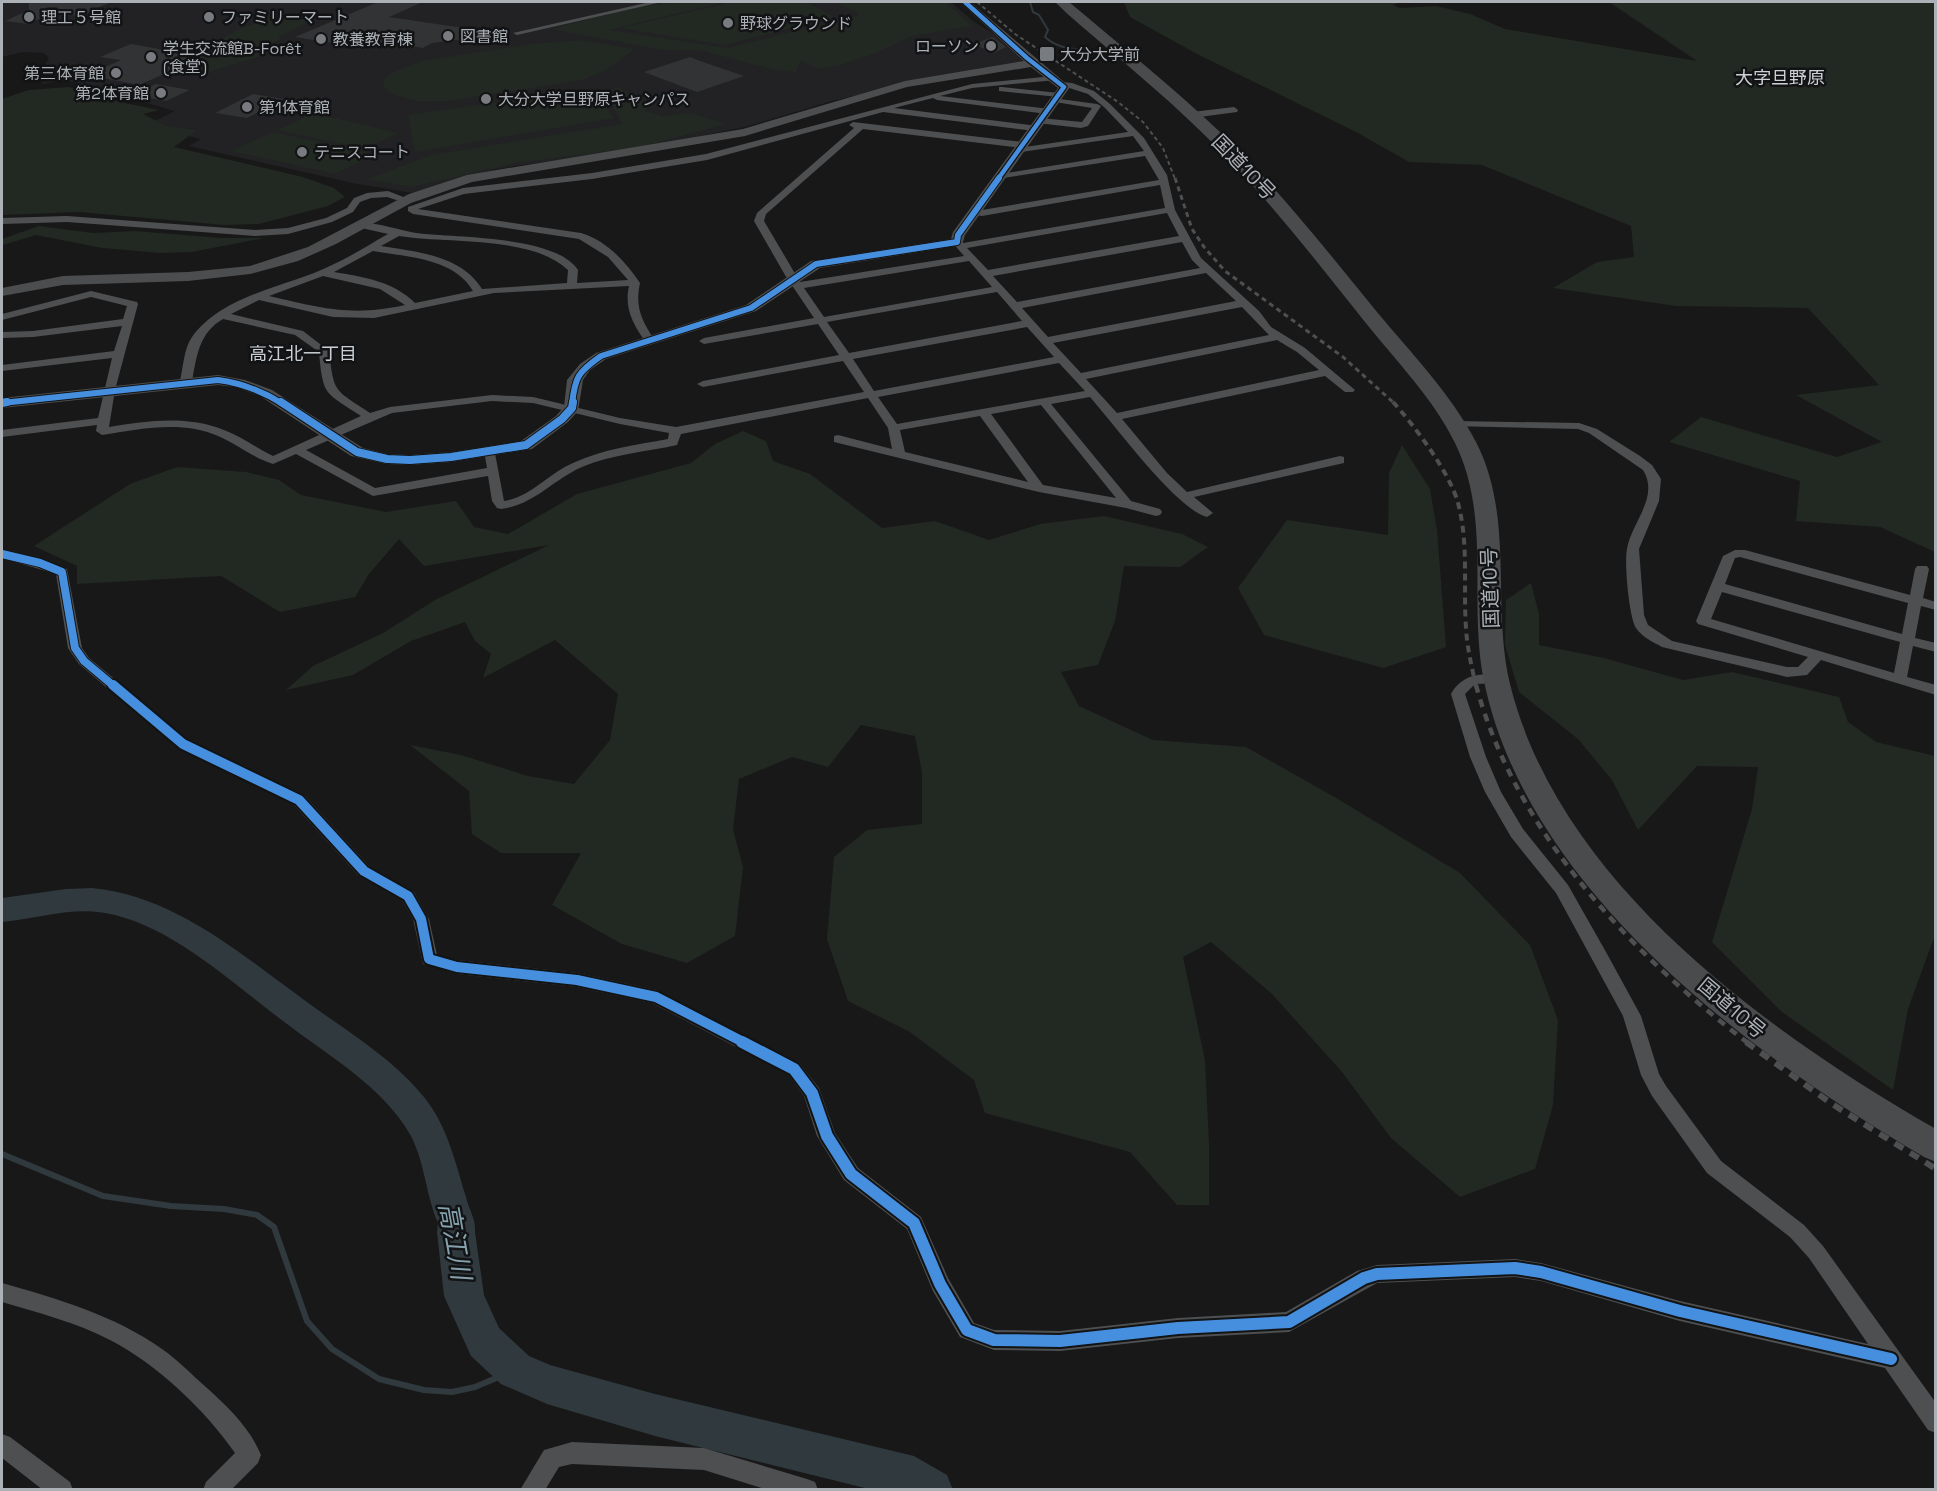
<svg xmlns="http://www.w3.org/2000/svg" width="1937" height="1491" font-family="'Space Grotesk','Noto Sans JP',sans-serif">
  <rect width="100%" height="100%" fill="#181818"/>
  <path fill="#222224" d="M 2,2 L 951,2 L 974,22 L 1042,62 L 899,86 L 832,101 L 745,127 L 647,147 L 496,169 L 413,193 L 357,184 L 189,146 L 201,139 L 144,126 L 175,111 L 65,80 L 43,84 L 38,77 L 49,58 L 44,53 L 22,52 L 2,57 Z"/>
  <path fill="#222822" d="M 678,2 L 725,2 L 609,30 L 728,48 L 856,16 L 859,13 L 834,2 L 946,2 L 972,26 L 912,36 L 879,52 L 840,65 L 818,69 L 802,61 L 796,68 L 796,72 L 776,70 L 698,50 L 663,50 L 551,29 L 637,7 Z
    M 733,2 L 806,2 L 835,17 L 724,45 L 620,28 Z
    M 1124,2 L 1400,2 L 1393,5 L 1400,8 L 1436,6 L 1470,14 L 1505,29 L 1697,61 L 1609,2 L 1935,2 L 1935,552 L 1880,527 L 1796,521 L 1800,481 L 1669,442 L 1701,417 L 1837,457 L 1882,442 L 1796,395 L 1879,385 L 1808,308 L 1676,306 L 1553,288 L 1597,262 L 1634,257 L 1631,226 L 1482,165 L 1409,162 L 1358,133 L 1197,54 L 1130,17 Z
    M 315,11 L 321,15 L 279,37 L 279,40 L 267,46 L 258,57 L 209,72 L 180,69 L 206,57 L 181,51 L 221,39 L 241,28 L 270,19 Z
    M 579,40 L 635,49 L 606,70 L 582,80 L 449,101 L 418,101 L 398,96 L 389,92 L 383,86 L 384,80 L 391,73 L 421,61 L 532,44 Z
    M 69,87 L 120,102 L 159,110 L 143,114 L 166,126 L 197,130 L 174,147 L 303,177 L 334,188 L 345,197 L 328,206 L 259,224 L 224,225 L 79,212 L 2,215 L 2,99 L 29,90 Z
    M 618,87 L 651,106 L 644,111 L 663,116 L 692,113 L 726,124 L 637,148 L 514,163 L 412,187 L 367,179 L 432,155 L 622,124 L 606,93 Z
    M 589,89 L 593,91 L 614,118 L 415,152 L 408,115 Z
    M 314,113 L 398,133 L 365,149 L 277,130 Z
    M 273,132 L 374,154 L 335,174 L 231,151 Z
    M 39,226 L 93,233 L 135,231 L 222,238 L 264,238 L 192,252 L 161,253 L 102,248 L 36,235 L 3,245 L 2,254 L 2,239 Z
    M 743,431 L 766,441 L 773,461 L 810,474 L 882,528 L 935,521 L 989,540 L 1040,524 L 1104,516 L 1182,534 L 1208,547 L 1180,567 L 1124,566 L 1115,621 L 1098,665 L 1061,672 L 1079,706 L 1153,740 L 1246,747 L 1338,799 L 1460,873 L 1530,945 L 1558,1020 L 1553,1105 L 1535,1169 L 1460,1197 L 1391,1138 L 1342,1072 L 1272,994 L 1211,942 L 1183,957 L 1205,1060 L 1209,1144 L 1209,1205 L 1177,1205 L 1130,1152 L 985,1113 L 974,1080 L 910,1032 L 848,1001 L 827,939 L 834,857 L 867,830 L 922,824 L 922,772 L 915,736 L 861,725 L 828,767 L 792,757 L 739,779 L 733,829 L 743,867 L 735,936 L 687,963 L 622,944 L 552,905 L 581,853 L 501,853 L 472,834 L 469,791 L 410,745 L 461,755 L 528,776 L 574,784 L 610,740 L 618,694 L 555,640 L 483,678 L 491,654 L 475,641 L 465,622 L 411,641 L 353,675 L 286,690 L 313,666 L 383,633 L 435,600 L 549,545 L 424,566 L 399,539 L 369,574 L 355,597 L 280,612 L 221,576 L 77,584 L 77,566 L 34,546 L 130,484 L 177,467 L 246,472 L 279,480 L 301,495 L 386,512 L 456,501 L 474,527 L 508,534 L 577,494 L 691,463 L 715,444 Z
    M 1402,445 L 1430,489 L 1437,530 L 1446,647 L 1383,668 L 1264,635 L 1238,588 L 1287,520 L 1388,535 L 1389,473 Z
    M 1531,583 L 1539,614 L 1539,645 L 1604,658 L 1683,680 L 1732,672 L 1839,697 L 1848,722 L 1876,742 L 1935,756 L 1935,935 L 1908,1009 L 1893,1090 L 1782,1012 L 1712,942 L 1752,809 L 1758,767 L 1697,766 L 1638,830 L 1612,780 L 1578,739 L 1519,692 L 1505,645 L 1506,600 Z"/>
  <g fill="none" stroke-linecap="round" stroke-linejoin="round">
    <path stroke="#30393d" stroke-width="2" d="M 1030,2 L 1033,12 L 1039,15 L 1048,30 L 1045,37 C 1061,52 1084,49 1104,51"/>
    <path stroke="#30393d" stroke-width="6" d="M 2,1154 L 103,1196 L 171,1206 L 224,1209 L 257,1215 L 274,1227 L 307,1321 L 332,1349 L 379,1379 L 424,1390 L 452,1392 L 475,1387 L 515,1370"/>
    <path fill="#30393d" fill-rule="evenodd" d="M 92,888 C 177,896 244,957 311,1005 C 350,1033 393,1059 424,1097 C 448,1127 455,1162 466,1197 C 469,1210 476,1219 475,1232 L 484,1295 L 499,1328 L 529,1356 L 550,1365 L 655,1394 L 914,1456 L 947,1475 L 953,1490 L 873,1490 L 655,1436 L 547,1404 L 501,1384 L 471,1356 L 444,1296 L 437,1232 L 438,1223 C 426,1196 425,1163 411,1136 C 383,1086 327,1055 283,1021 C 232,983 170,924 105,913 C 71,907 36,919 2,922 L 2,898 L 66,889 Z"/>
  </g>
  <path fill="#323334" d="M 29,2 L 111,2 L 80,16 L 52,13 L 28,24 L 5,21 L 29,10 Z
    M 378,2 L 423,2 L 389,17 L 484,31 L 465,41 L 455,40 L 432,43 L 423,48 L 387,42 L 380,45 L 344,39 L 333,43 L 295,37 Z
    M 993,37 L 1006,47 L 994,53 L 973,44 Z
    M 131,44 L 203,57 L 139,85 L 87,75 L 121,60 L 100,57 Z
    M 690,57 L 700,61 L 744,76 L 697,92 L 644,72 Z
    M 156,84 L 190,90 L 166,101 L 132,95 Z
    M 253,94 L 284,99 L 247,118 L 215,113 Z"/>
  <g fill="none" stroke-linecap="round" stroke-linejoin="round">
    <path fill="#4d4f51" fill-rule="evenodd" d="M 650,2 L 662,2 L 517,35 L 513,33 Z
      M 1053,76 L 1057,78 L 1056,80 L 972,88 L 940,96 L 1050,109 L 1050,113 L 1047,114 L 937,100 L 933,98 L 894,108 L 1038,126 L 1038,130 L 1035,131 L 883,112 L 707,160 L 592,179 L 464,194 L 418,209 L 581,233 C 607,241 625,261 640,283 C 635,306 641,320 654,339 L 653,341 L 645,341 C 633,324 624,308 629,286 L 494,293 L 374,318 L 333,317 L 259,300 L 231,314 L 303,331 L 329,351 C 334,395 335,389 370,413 L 390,407 L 492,395 L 533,397 L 620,418 L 676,427 L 864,392 L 843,361 L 703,387 L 697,384 L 703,381 L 839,355 L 818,324 L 704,344 L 699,341 L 704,338 L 814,318 L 785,275 L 754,221 L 757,213 L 854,128 L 849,125 L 853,122 L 1023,142 L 1027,145 L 1023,148 L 863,129 L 766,214 L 764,221 L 800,282 L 964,256 L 952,242 L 957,239 L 963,243 L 1165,208 L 1160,185 L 982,216 L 971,214 L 971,210 L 982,210 L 1159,180 L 1145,156 L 997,179 L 995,177 L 1000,174 L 1144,151 L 1133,136 L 1015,153 L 1014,151 L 1018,148 L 1128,132 L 1104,107 L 1088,94 L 1057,84 L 1061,82 L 1072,83 L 1094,91 L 1110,104 L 1144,138 L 1167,175 L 1175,210 L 1201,258 L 1259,311 L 1271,327 L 1305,348 L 1355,390 L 1353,392 L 1345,392 L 1325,376 L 1122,419 L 1167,473 L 1187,492 L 1340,456 L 1344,457 L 1344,463 L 1194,497 L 1213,513 L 1207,517 C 1176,509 1114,424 1090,397 L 1051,404 L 1131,501 L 1160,509 L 1162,512 L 1160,515 L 1156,516 L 1126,508 L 1039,492 L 834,442 L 834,436 L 838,435 L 892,449 L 888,428 L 868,398 L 681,434 L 677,445 C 646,452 613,454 582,467 C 552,480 536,504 501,509 L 497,508 L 492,501 L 488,476 L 373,496 L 296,454 L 273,464 C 253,458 237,444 218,436 C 182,420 140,429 102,435 L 96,431 L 97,425 L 2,437 L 2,430 L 98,418 L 112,358 L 2,371 L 2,365 L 114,351 L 122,326 L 33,337 L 2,338 L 2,332 L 33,331 L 123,319 L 127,306 L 91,297 L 2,320 L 2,314 L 91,291 L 137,302 L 138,304 L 115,390 L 109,427 C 147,421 186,415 224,430 C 241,436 256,448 273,456 L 361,416 C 325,392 323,397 319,352 L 295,335 L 223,319 C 199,333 197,355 192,381 L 186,384 L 180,381 C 183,368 184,348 192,337 C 224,293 286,288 332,265 C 352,256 370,244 388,234 L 357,227 L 357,223 C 374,221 398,230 416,233 C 455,238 555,235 578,270 L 577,283 L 628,280 L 608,257 L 579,239 L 413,214 L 408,211 L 408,207 L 463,188 L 592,173 L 706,154 L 972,84 ZM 1167,213 L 1179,236 L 988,270 L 967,248 ZM 399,236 C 448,244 531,235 568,270 L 567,283 L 482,289 C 461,255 417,252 381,246 ZM 1182,242 L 1192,260 L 1200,268 L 1017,302 L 993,276 ZM 373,251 C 407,257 454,258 473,291 L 415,303 C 393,281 363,277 334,272 ZM 969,261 L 992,287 L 824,317 L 804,288 ZM 1206,273 L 1236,301 L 1048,337 L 1022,308 ZM 323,276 L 380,289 L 405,305 C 351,317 322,308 269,296 ZM 997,292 L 1022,321 L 849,353 L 827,322 ZM 1242,307 L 1269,335 L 1081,373 L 1053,343 ZM 1027,327 L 1054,357 L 874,391 L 853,359 ZM 1277,340 L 1297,352 L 1319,370 L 1117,413 L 1086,379 ZM 1059,363 L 1085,391 L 897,424 L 878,397 ZM 492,401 L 533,403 L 620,424 L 669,433 L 668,439 C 636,445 603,449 573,463 C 549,473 531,497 504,501 L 494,448 L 486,448 L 484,451 L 487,468 L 375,488 L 306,450 L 392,413 ZM 1041,405 L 1116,498 L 1043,485 L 991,414 ZM 980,416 L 1028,482 L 905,452 L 900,430 Z
      M 1002,87 L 1059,93 L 1063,95 L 1059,97 L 999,91 L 999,87 Z
      M 1052,98 L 1097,104 L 1101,106 L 1088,126 L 1081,128 L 1037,123 L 1036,121 L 1040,118 L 1082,122 L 1092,108 L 1055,102 L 1052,102 Z
      M 1234,107 L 1238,110 L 1237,112 L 1192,118 L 1188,115 L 1192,112 Z
      M 388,191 L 411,200 L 406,203 L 387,197 L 371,198 L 360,202 L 353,212 L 332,222 L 288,234 L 255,236 L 67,222 L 2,224 L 2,218 L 67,216 L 255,230 L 288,228 L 326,218 L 347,208 L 354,198 L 367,193 Z
      M 1455,421 L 1579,423 L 1597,429 L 1640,456 L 1652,465 L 1661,479 L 1659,501 L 1639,549 L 1644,615 L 1648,625 L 1672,641 L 1787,667 L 1798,667 L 1808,657 L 1698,624 L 1696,621 L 1723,556 L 1735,550 L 1745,550 L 1910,595 L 1915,569 L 1917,566 L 1927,566 L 1929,569 L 1923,598 L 1936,602 L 1936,610 L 1921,606 L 1915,638 L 1936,643 L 1936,652 L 1913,646 L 1907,677 L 1936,685 L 1936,695 L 1821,660 L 1807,675 L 1787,677 L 1662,647 C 1653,642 1642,637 1636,628 C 1629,617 1624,562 1627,549 C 1631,523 1660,497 1643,470 L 1589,433 L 1578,429 L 1451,426 L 1449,424 ZM 1740,557 L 1908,603 L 1902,634 L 1725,584 L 1735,558 ZM 1722,592 L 1900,642 L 1894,673 L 1711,619 Z
      M 2,550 L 45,561 L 67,569 L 82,648 L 89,658 L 188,740 L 305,796 L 370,867 L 414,892 L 429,919 L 437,955 L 457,960 L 577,973 L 656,990 L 800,1064 L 819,1088 L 835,1133 L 858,1168 L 921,1217 L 948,1278 L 974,1323 L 994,1330 L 1060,1331 L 1178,1318 L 1286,1312 L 1357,1271 L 1377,1265 L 1515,1259 L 1541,1263 L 1680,1301 L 1868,1344 L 1809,1258 L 1790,1237 L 1707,1173 L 1652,1096 L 1641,1075 L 1623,1016 L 1593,961 L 1556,893 L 1511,837 L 1485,792 L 1470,757 L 1451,694 C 1461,675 1481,671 1501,677 L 1503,680 L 1501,683 L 1475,684 L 1465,694 L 1486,757 L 1501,792 L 1523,829 L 1568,885 L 1606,952 L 1641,1016 L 1659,1074 L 1666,1086 L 1721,1161 L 1804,1225 L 1823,1246 L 1936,1403 L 1936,1433 L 1928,1430 L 1885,1368 L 1680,1321 L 1541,1281 L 1515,1277 L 1377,1283 L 1289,1332 L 1178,1338 L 1060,1351 L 994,1350 L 960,1337 L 933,1291 L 907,1229 L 844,1180 L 817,1136 L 804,1096 L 788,1074 L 652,1003 L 577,987 L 457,974 L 423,964 L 413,919 L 402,900 L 358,875 L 293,804 L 178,748 L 79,664 L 68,648 L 56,574 L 2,558 Z
      M 2,1283 C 58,1299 114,1315 162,1349 C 178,1360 192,1375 207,1388 C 228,1407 250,1428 261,1455 L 258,1463 L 231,1490 L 203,1490 L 206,1482 L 235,1453 C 205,1410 157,1364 110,1340 C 76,1322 38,1313 2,1302 Z
      M 2,1434 L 10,1437 L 70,1482 L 73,1490 L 43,1490 L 2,1458 Z
      M 572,1442 L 704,1448 L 807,1479 L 815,1482 L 818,1490 L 768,1490 L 704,1470 L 572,1464 L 559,1467 L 545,1490 L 520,1490 L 544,1450 Z"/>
    <path fill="#4c4d4e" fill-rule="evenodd" d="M 960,2 L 970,2 L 1070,87 L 965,235 L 962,245 L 820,268 L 756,311 L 606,359 L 590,370 L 583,380 L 578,411 L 568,422 L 532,449 L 451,462 L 410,465 L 387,464 L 351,456 L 260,396 L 236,387 L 218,385 L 2,408 L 2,398 L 218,375 L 245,380 L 272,390 L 363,448 L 387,454 L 410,455 L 451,452 L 521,441 L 556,416 L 564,407 L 567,380 L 580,364 L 596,353 L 746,305 L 811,261 L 951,239 L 953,232 L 1058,88 L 1031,67 L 907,87 L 745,136 L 472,182 L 411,203 L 336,244 L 298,261 L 250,274 L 188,281 L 63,285 L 2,296 L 2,288 L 63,276 L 188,272 L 250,266 L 308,247 L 409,194 L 467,175 L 743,129 L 905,81 L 1024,61 Z"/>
    <path fill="#4a4b4d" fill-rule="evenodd" d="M 1055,2 L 1069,2 C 1120,45 1173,87 1221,133 C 1278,188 1327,251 1377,312 C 1412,354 1451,394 1476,442 C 1515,518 1491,604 1510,684 C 1559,883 1767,1032 1936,1129 L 1936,1162 L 1924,1157 C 1751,1055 1527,890 1484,681 C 1468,603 1492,518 1455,443 C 1433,398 1396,361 1365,322 C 1310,253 1256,183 1191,122 C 1164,96 1135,72 1106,47 C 1089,32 1071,18 1055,2 Z"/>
    <path stroke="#4e4f51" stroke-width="2" stroke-dasharray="4 3" stroke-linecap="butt" d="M 977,2 L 1015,34 L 1118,102 L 1143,122 L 1163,148 L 1175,179"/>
    <path stroke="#4e4f51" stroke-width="3" stroke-dasharray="5 4" stroke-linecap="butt" d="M 1175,178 L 1192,229 L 1204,247 L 1225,271 L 1343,357 L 1395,404"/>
    <path stroke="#4e4f51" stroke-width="4" stroke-dasharray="7 5" stroke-linecap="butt" d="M 1393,402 C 1414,425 1450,473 1458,503 C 1469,544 1463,586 1466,628 C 1467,648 1472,667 1476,687"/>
    <path stroke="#4e4f51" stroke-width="4.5" stroke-dasharray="8 7" stroke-linecap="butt" d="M 1476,685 C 1515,831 1631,954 1748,1043"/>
    <path stroke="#4e4f51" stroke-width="6" stroke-dasharray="10 8" stroke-linecap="butt" d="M 1746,1042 L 1832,1104 L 1936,1169"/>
    <defs>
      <path id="cycleway-far4" d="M 965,2 L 1027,58 L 1064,87 L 998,179"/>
      <path id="cycleway-far3" d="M 2,403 L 218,380 C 242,383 262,391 283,404
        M 572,404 C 575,377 578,372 601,356 L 751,308 L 816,264 L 957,242 L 958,235 L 999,178"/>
      <path id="cycleway-far2" d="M 281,402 L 357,452 L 387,459 L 410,460 L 451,457 L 526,445 L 562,419 L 572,408 L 573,402
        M 2,403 L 7,402
        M 2,554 L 40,563 L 62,572 L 75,648 L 84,661 L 115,687"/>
      <path id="cycleway-far1" d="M 113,685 L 183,744 L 299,800 L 364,871 L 408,896 L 421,919 L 429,959 L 457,967 L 577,980 L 656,997 L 745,1043"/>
      <path id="cycleway" d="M 742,1042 L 794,1069 L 812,1093 L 827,1136 L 851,1174 L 914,1223 L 940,1284 L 967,1330 L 994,1340 L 1060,1341 L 1178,1328 L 1289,1322 L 1364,1278 L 1377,1274 L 1515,1268 L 1541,1272 L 1680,1311 L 1891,1359"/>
    </defs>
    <use href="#cycleway-far4" stroke="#121314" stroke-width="7"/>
    <use href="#cycleway-far3" stroke="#121314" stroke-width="8"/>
    <use href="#cycleway-far2" stroke="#121314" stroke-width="10"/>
    <use href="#cycleway-far1" stroke="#121314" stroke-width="14"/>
    <use href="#cycleway" stroke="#121314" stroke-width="16"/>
    <use href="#cycleway-far4" stroke="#468fdf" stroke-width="4.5"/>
    <use href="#cycleway-far3" stroke="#468fdf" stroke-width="6"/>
    <use href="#cycleway-far2" stroke="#468fdf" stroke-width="8"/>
    <use href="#cycleway-far1" stroke="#468fdf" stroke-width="10"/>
    <use href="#cycleway" stroke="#468fdf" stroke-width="12"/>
  </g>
  <g fill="#787b7f" stroke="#121314" stroke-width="2">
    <circle cx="29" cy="17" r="6"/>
    <circle cx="209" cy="17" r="6"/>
    <circle cx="728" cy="23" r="6"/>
    <circle cx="448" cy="36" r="6"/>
    <circle cx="321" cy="39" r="6"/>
    <circle cx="991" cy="46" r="6"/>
    <rect x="1039" y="46" width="16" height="16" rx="3"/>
    <circle cx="151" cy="57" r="6"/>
    <circle cx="116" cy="73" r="6"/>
    <circle cx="161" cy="93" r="6"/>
    <circle cx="486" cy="99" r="6"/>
    <circle cx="247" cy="107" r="6"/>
    <circle cx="302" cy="152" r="6"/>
  </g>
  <g text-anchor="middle" stroke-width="5" stroke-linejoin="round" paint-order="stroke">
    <g font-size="16" fill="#abb1b7" stroke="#121314" text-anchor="start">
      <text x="41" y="23">理工５号館</text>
      <text x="221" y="23">ファミリーマート</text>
      <text x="740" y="29">野球グラウンド</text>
      <text x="460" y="42">図書館</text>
      <text x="333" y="45">教養教育棟</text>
      <text x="979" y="52" text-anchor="end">ローソン</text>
      <text x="163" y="54">学生交流館B-Forêt<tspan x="163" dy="18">(食堂)</tspan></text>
      <text x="1060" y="60">大分大学前</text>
      <text x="104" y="79" text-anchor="end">第三体育館</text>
      <text x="149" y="99" text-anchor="end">第2体育館</text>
      <text x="498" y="105">大分大学旦野原キャンパス</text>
      <text x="259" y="113">第1体育館</text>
      <text x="314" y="158">テニスコート</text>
    </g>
    <g font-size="18" fill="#cccfd4" stroke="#121314">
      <text x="1780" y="84">大字旦野原</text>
    </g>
    <g font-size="18" fill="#cccfd4" stroke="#121314">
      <text x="303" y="360">高江北一丁目</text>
    </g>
    <g font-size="20" fill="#abb1b7" stroke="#121314">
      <text transform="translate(1244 167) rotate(46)" y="7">国道10号</text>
      <text transform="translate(1490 588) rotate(-92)" y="7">国道10号</text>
      <text transform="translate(1732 1008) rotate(40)" y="7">国道10号</text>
    </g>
    <g font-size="26" font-style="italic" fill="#86a2ae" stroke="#121314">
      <text transform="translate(455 1241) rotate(80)" y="9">高江川</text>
    </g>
  </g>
  <rect width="1937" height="1491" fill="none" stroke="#abb1b7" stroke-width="6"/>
</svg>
